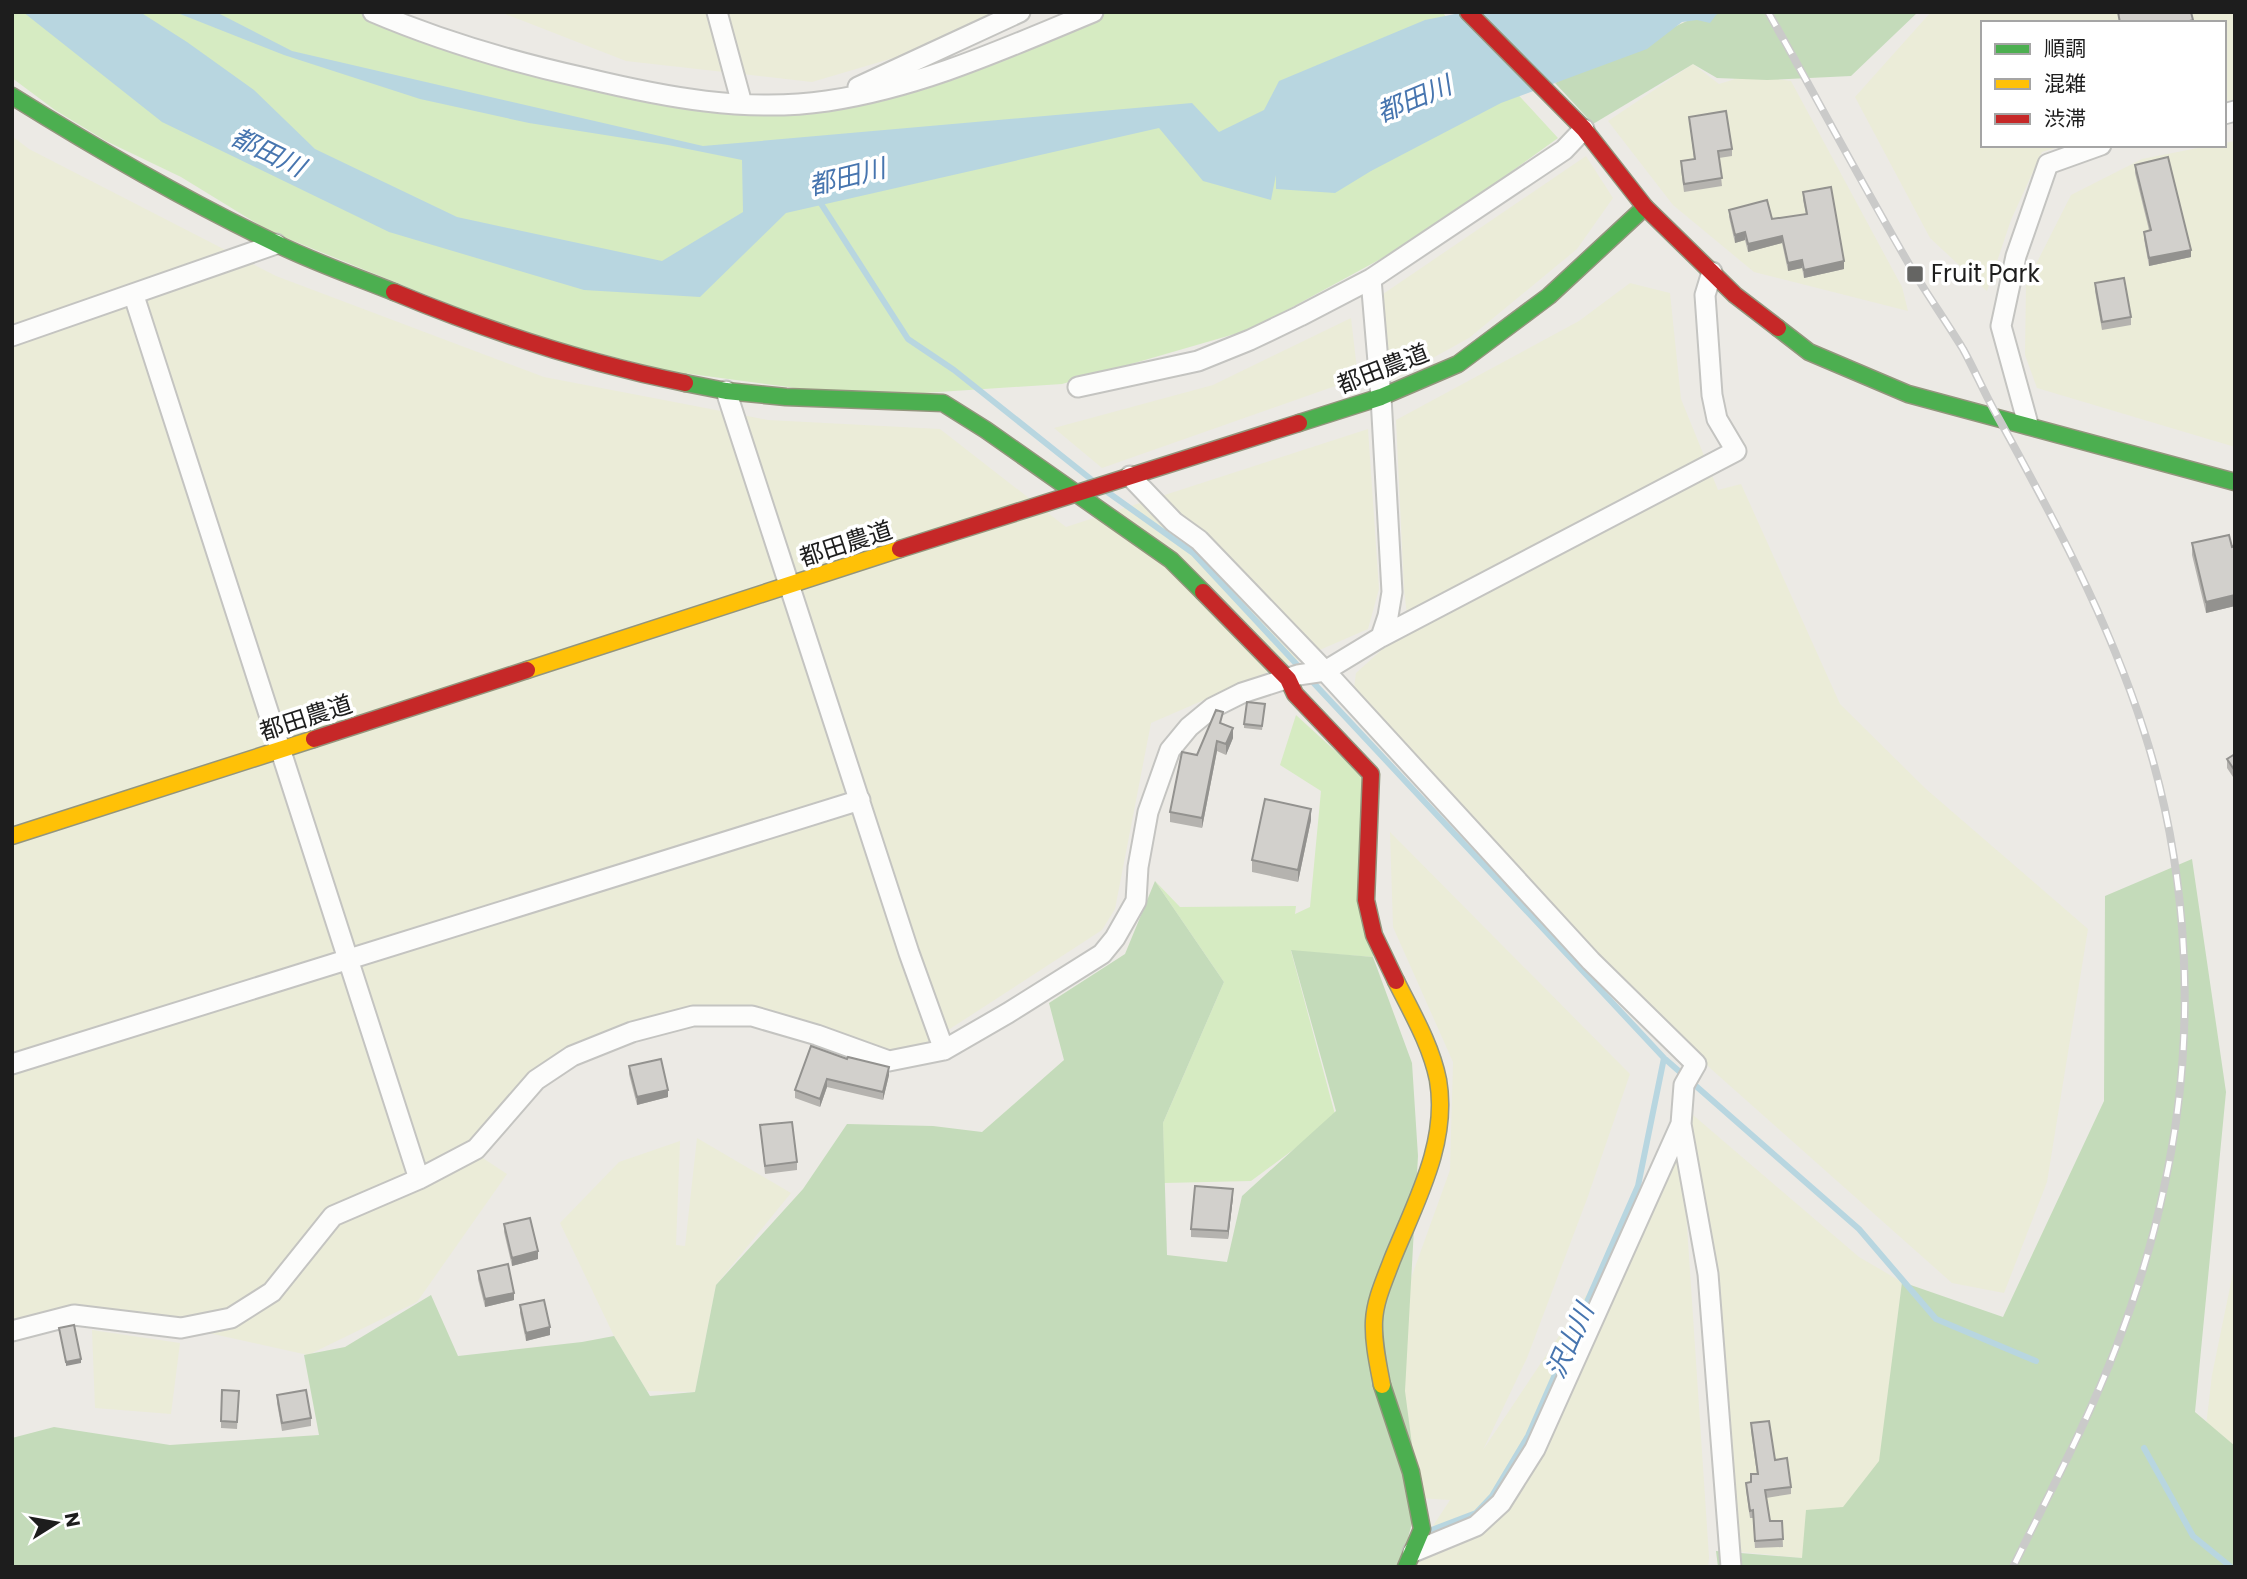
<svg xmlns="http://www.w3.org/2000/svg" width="2247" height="1579" font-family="Poppins,'Noto Sans JP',sans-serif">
  <rect width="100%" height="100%" fill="#eceae5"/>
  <path fill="#ebecd8" d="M 500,12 L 1019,12 L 971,35 L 812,82 L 626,61 Z
    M 1931,12 L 2235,12 L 2235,100 L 2224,101 L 2224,23 L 1983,23 L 1983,145 L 2064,145 L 2042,152 L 2011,220 L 1987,291 L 1930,238 L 1855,97 Z
    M 1693,64 L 1719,84 L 1748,75 L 1791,81 L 1902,287 L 1908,311 L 1754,272 L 1673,205 L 1608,121 Z
    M 12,136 L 29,149 L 276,276 L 544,377 L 768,420 L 940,429 L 1066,527 L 1368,429 L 1379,589 L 1368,629 L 1151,723 L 1115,909 L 1102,930 L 939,1036 L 889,1061 L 721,1007 L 547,1073 L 466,1147 L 507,1174 L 417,1302 L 308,1355 L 87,1306 L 12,1324 Z
    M 2235,141 L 2235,447 L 2037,388 L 2025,355 L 2026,284 L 2071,195 L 2142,159 L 2213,145 L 2224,145 L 2224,143 Z
    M 1586,156 L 1613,198 L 1577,249 L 1469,338 L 1389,382 L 1383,294 Z
    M 1630,283 L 1670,293 L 1681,399 L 1718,490 L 1741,484 L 1840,704 L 1926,789 L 2088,929 L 2047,1182 L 2004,1293 L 1952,1283 L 1710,1068 L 1540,894 L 1354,688 L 1356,673 L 1386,646 L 1409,631 L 1404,590 L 1396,420 L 1579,321 Z
    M 1351,318 L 1358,378 L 1102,468 L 1054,428 L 1213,385 Z
    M 1390,832 L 1630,1074 L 1587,1199 L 1527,1358 L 1483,1450 L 1682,1151 L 1709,1557 L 1708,1567 L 1406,1567 L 1450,1500 L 1419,1498 L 1405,1401 L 1405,1295 L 1450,1170 L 1453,1062 L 1393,927 Z
    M 1686,1109 L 1859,1257 L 1902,1282 L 1879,1468 L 1802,1558 L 1722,1550 Z
    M 697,1138 L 791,1193 L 716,1285 L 695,1392 L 647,1391 L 614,1336 L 560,1223 L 619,1162 L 680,1141 L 676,1245 L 685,1246 Z
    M 2235,1263 L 2235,1469 L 2203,1451 L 2212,1375 Z
    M 92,1330 L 180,1343 L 171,1414 L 95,1408 Z"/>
  <path fill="#d6ebc2" d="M 12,12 L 362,12 L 477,49 L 590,79 L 800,104 L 862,102 L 1102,12 L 1442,12 L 1558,138 L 1421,237 L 1252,329 L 1062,384 L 863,397 L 668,371 L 518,332 L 269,231 L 181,177 L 106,141 L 55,110 L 12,78 Z
    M 1296,715 L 1366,779 L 1373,957 L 1291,951 L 1336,1118 L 1251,1181 L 1164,1183 L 1163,1123 L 1224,982 L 1155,881 L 1180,907 L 1296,906 L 1295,914 L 1310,907 L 1321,791 L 1280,765 Z"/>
  <path fill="#c4dbba" d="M 1706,12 L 1918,12 L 1851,76 L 1767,80 L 1717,78 L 1693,64 L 1593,124 L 1555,83 Z
    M 2192,859 L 2226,1092 L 2195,1412 L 2235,1446 L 2235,1567 L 1718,1567 L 1716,1551 L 1802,1558 L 1806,1510 L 1843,1507 L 1879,1461 L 1902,1282 L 2003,1317 L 2104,1101 L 2105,896 Z
    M 1155,881 L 1224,982 L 1163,1123 L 1167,1255 L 1227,1262 L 1242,1196 L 1336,1111 L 1291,950 L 1373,957 L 1412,1063 L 1418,1156 L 1405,1391 L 1419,1498 L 1400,1567 L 12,1567 L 12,1438 L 54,1427 L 170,1445 L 319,1435 L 304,1355 L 345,1347 L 431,1295 L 458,1356 L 582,1342 L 614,1336 L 650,1396 L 695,1392 L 716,1285 L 803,1189 L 847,1124 L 933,1126 L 982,1132 L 1064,1060 L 1049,1003 L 1125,954 Z"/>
  <path fill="#b8d6e0" d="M 23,12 L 140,12 L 187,42 L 254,90 L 315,149 L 457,217 L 662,261 L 743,212 L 742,160 L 668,145 L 529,123 L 420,99 L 284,55 L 175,12 L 216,12 L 292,51 L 703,146 L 1192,103 L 1219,132 L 1264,110 L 1279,81 L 1425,20 L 1465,12 L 1721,12 L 1716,15 L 1710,23 L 1697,20 L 1682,22 L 1647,49 L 1501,103 L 1371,171 L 1335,193 L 1276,189 L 1276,175 L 1271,200 L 1203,181 L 1159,128 L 786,213 L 700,297 L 584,290 L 389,232 L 162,122 Z"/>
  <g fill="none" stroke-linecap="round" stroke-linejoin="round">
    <path stroke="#b8d6e0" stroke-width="6" d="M 818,199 L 908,339 L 954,370 L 1092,480
      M 1106,491 L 1193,553 L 1301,669
      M 1308,677 L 1664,1058 L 1859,1229 L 1936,1319 L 2036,1361
      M 2144,1448 L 2193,1536 L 2231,1567
      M 1429,1531 L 1476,1513 L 1492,1496 L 1528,1436 L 1638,1186 L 1664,1058"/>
    <defs>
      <path id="street" d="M 373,12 C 441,41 513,62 585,78 C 664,97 746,113 827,101 C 921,87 1006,48 1093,12
        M 717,12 L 742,104
        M 858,87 L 1020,12
        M 2224,114 L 2235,111
        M 134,296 L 419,1179
        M 12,336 L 276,244
        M 1078,387 L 1198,361 L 1250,340 L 1300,316 L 1371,279 L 1564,150 L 1584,129
        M 726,391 L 909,953 L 944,1050
        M 2028,424 L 2001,326 L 2016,256 L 2048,164 L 2101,145
        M 1130,476 L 1174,522 L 1199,540 L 1325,671 L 1591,961 L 1696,1064 L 1684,1085 L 1681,1124 L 1708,1274 L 1731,1567
        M 1381,637 L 1736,451 L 1717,419 L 1712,395 L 1705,295 L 1712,272
        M 12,1064 L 860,800
        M 12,1331 L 74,1315 L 181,1328 L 231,1318 L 272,1292 L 333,1216 L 419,1179 L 476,1149 L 536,1080 L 572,1056 L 632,1032 L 693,1016 L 752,1016 L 817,1035 L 889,1061 L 944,1050 L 1008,1013 L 1102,954 L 1115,938 L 1136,901 L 1138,867 L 1148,812 L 1170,750 L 1189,727 L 1212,708 L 1242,693 L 1298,675 L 1325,671 L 1381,637 L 1388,616 L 1392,592 L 1381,397 L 1371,279
        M 1413,1552 L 1476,1526 L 1501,1503 L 1535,1449 L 1681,1124"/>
      <path id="fast" d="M 12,96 C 97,149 184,200 275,243 C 313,262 354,276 394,292
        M 1778,328 L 1809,352 L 1908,394 L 2235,482
        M 685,383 L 726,391 L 786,397 L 943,403 L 986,430 L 1171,560 L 1203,592
        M 1299,423 L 1381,397 L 1458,364 L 1549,296 L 1645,207
        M 1382,1385 L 1411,1472 L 1422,1529 L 1406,1567"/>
      <path id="slow" d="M 527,670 L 900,549
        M 12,836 L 314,739
        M 1382,1385 C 1378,1364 1373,1342 1374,1321 C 1375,1300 1385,1279 1392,1260 C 1415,1203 1449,1143 1438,1080 C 1431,1045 1412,1013 1396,981"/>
      <path id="jam" d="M 1468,12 L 1584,129 L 1645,207 L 1735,295 L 1778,328
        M 394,292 C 488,331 586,363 685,383
        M 900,549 L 1299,423
        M 1203,592 L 1288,679 L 1295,694 L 1371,774 L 1366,900 L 1374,935 L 1396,981
        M 314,739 L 527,670"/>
    </defs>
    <use href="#street" stroke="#c4c4c1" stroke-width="23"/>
    <use href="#fast" stroke="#93957d" stroke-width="19"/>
    <use href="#slow" stroke="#93957d" stroke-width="19"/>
    <use href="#jam" stroke="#93957d" stroke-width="19"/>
    <use href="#street" stroke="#fcfcfb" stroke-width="19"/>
    <use href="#fast" stroke="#4caf50" stroke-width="16"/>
    <use href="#slow" stroke="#ffc107" stroke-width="16"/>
    <use href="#jam" stroke="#c62828" stroke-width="16"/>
    <defs>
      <path id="rail" d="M 1768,12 C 1817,98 1863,186 1913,271 C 1929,297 1947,323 1963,349 C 1974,369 1983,390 1994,410 C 2051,513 2108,618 2144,731 C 2190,875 2197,1035 2165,1183 C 2154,1237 2137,1293 2117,1345 C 2088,1421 2049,1494 2013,1567"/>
    </defs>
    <use href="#rail" stroke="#cacac9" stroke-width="8"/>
    <use href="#rail" stroke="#fff" stroke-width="5" stroke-dasharray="16" stroke-linecap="butt"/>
  </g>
  <path fill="#b5b3af" d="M 1689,117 L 1732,149 L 1732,156 L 1719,158 L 1722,186 L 1684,192 L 1681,169 L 1681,161 L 1694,159 Z
    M 2135,165 L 2191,257 L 2149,266 L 2144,239 L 2144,232 L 2149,230 L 2135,173 Z
    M 1803,192 L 1844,269 L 1804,278 L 1802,268 L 1788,271 L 1782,243 L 1748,252 L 1745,240 L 1735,243 L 1729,217 L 1729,210 L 1772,219 L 1806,214 L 1803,200 Z
    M 2095,283 L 2131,317 L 2131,325 L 2102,330 L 2095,291 Z
    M 2192,543 L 2232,547 L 2235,546 L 2235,606 L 2206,613 L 2192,555 Z
    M 1265,704 L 1262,730 L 1244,728 L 1244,724 Z
    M 1222,724 L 1233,738 L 1226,755 L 1217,751 L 1202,828 L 1170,822 L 1170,812 L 1197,755 Z
    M 2235,754 L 2235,780 L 2227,768 L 2227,759 Z
    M 1311,820 L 1298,882 L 1252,872 L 1252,860 Z
    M 811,1046 L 889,1075 L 883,1100 L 827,1087 L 820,1107 L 795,1098 L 795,1090 Z
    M 629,1066 L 668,1097 L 637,1105 L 629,1074 Z
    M 760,1125 L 797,1162 L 797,1170 L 765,1174 Z
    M 1233,1197 L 1228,1239 L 1191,1237 L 1191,1229 Z
    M 504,1224 L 538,1259 L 512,1266 L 504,1232 Z
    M 478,1271 L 514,1300 L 485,1307 L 478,1279 Z
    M 520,1305 L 550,1335 L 526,1341 L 520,1313 Z
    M 239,1391 L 237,1429 L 221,1428 L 221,1421 Z
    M 277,1395 L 311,1418 L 311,1426 L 282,1431 L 277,1403 Z
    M 1751,1423 L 1791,1487 L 1791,1494 L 1766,1498 L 1770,1521 L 1782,1521 L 1783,1547 L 1755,1548 L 1753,1518 L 1750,1518 L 1746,1490 L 1746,1483 L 1751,1482 L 1757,1474 L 1751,1431 Z"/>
  <path fill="#93928f" d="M 1745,232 L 1745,240 L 1735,243 L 1735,235 Z
    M 1782,236 L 1782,243 L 1748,252 L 1748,244 Z
    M 2191,250 L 2191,257 L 2149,266 L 2149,258 Z
    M 1802,260 L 1802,268 L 1788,271 L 1788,263 Z
    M 1844,261 L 1844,269 L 1804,278 L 1804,270 Z
    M 2235,595 L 2235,606 L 2206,613 L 2206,602 Z
    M 1233,728 L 1233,738 L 1226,755 L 1226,744 Z
    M 1217,741 L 1217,751 L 1202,828 L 1202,818 Z
    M 1311,809 L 1311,820 L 1298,882 L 1298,870 Z
    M 889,1067 L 889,1075 L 883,1100 L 883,1092 Z
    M 827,1079 L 827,1087 L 820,1107 L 820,1099 Z
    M 668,1090 L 668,1097 L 637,1105 L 637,1097 Z
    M 1233,1189 L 1233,1197 L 1228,1239 L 1228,1231 Z
    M 538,1251 L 538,1259 L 512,1266 L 512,1258 Z
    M 514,1293 L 514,1300 L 485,1307 L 485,1299 Z
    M 550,1327 L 550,1335 L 526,1341 L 526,1333 Z
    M 81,1359 L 81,1363 L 66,1366 L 66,1362 Z"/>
  <path fill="#d2d0cc" stroke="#93928f" stroke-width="2" d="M 2118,12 L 2191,12 L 2193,20 L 2183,23 L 2120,23 Z
    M 1726,111 L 1732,149 L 1718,151 L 1722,178 L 1684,184 L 1681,161 L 1695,159 L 1689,117 Z
    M 2168,157 L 2191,250 L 2149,258 L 2144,232 L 2151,230 L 2135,165 Z
    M 1831,187 L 1844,261 L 1804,270 L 1802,260 L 1788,263 L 1782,236 L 1748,244 L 1745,232 L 1735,235 L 1729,210 L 1767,200 L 1772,219 L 1807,214 L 1803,192 Z
    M 2124,278 L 2131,317 L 2102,322 L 2095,283 Z
    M 2229,535 L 2232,547 L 2235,546 L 2235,595 L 2206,602 L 2192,543 Z
    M 1247,702 L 1265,704 L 1262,726 L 1244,724 Z
    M 1216,710 L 1223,712 L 1220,723 L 1233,728 L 1226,744 L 1217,741 L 1202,818 L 1170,812 L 1182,752 L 1197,755 Z
    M 2235,754 L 2235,771 L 2227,759 Z
    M 1265,799 L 1311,809 L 1298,870 L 1252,860 Z
    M 811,1046 L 847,1059 L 848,1057 L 889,1067 L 883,1092 L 827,1079 L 820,1099 L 795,1090 Z
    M 661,1059 L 668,1090 L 637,1097 L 629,1066 Z
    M 792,1122 L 797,1162 L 765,1166 L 760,1125 Z
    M 1195,1186 L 1233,1189 L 1228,1231 L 1191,1229 Z
    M 530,1218 L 538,1251 L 512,1258 L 504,1224 Z
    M 508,1264 L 514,1293 L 485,1299 L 478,1271 Z
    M 544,1300 L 550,1327 L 526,1333 L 520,1305 Z
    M 74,1325 L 81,1359 L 66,1362 L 59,1328 Z
    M 222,1390 L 239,1391 L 237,1422 L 221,1421 Z
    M 306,1390 L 311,1418 L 282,1423 L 277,1395 Z
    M 1769,1421 L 1775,1460 L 1787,1458 L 1791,1487 L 1765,1490 L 1770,1521 L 1782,1521 L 1783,1539 L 1755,1541 L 1753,1510 L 1750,1511 L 1746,1483 L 1751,1482 L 1751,1474 L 1758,1474 L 1751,1423 Z"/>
  <rect fill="#656563" stroke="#fff" stroke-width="2.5" x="1906" y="265" width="18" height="18" rx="3.5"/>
  <g text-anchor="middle" stroke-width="7" stroke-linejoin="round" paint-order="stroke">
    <g font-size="24" fill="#1d1d1d" stroke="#fff" text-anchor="start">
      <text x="1931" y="282">Fruit Park</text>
    </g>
    <g font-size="24" fill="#1d1d1d" stroke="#fff">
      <text transform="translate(1383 369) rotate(-21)" y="8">都田農道</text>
      <text transform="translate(846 544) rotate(-18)" y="8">都田農道</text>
      <text transform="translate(306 718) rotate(-18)" y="8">都田農道</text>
    </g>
    <g font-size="26" font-style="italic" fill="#4775af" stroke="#fff">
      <text transform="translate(1414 99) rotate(-23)" y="9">都田川</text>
      <text transform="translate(268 152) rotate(26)" y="9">都田川</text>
      <text transform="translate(847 177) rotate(-14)" y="9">都田川</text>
      <text transform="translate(1570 1341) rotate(-66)" y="9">沢山川</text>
    </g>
  </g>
  <rect width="2247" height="1579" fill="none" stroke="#1d1d1d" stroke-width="28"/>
  <rect x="1981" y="21" width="245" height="126" fill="#ffffff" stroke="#a5a5a5" stroke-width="2"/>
  <rect x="1995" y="44" width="35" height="10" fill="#4caf50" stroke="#a5a5a5" stroke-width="2"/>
  <text x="2044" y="56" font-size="21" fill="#1d1d1d">順調</text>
  <rect x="1995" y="79" width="35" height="10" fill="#ffc107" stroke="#a5a5a5" stroke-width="2"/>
  <text x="2044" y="91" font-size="21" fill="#1d1d1d">混雑</text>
  <rect x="1995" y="114" width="35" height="10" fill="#c62828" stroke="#a5a5a5" stroke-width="2"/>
  <text x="2044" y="126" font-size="21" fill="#1d1d1d">渋滞</text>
  <g transform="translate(56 1523) rotate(79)" stroke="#ffffff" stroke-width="5" paint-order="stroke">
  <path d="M0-5L12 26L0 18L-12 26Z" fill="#1d1d1d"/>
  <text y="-10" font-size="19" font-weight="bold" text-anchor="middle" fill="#1d1d1d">N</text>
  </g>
</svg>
